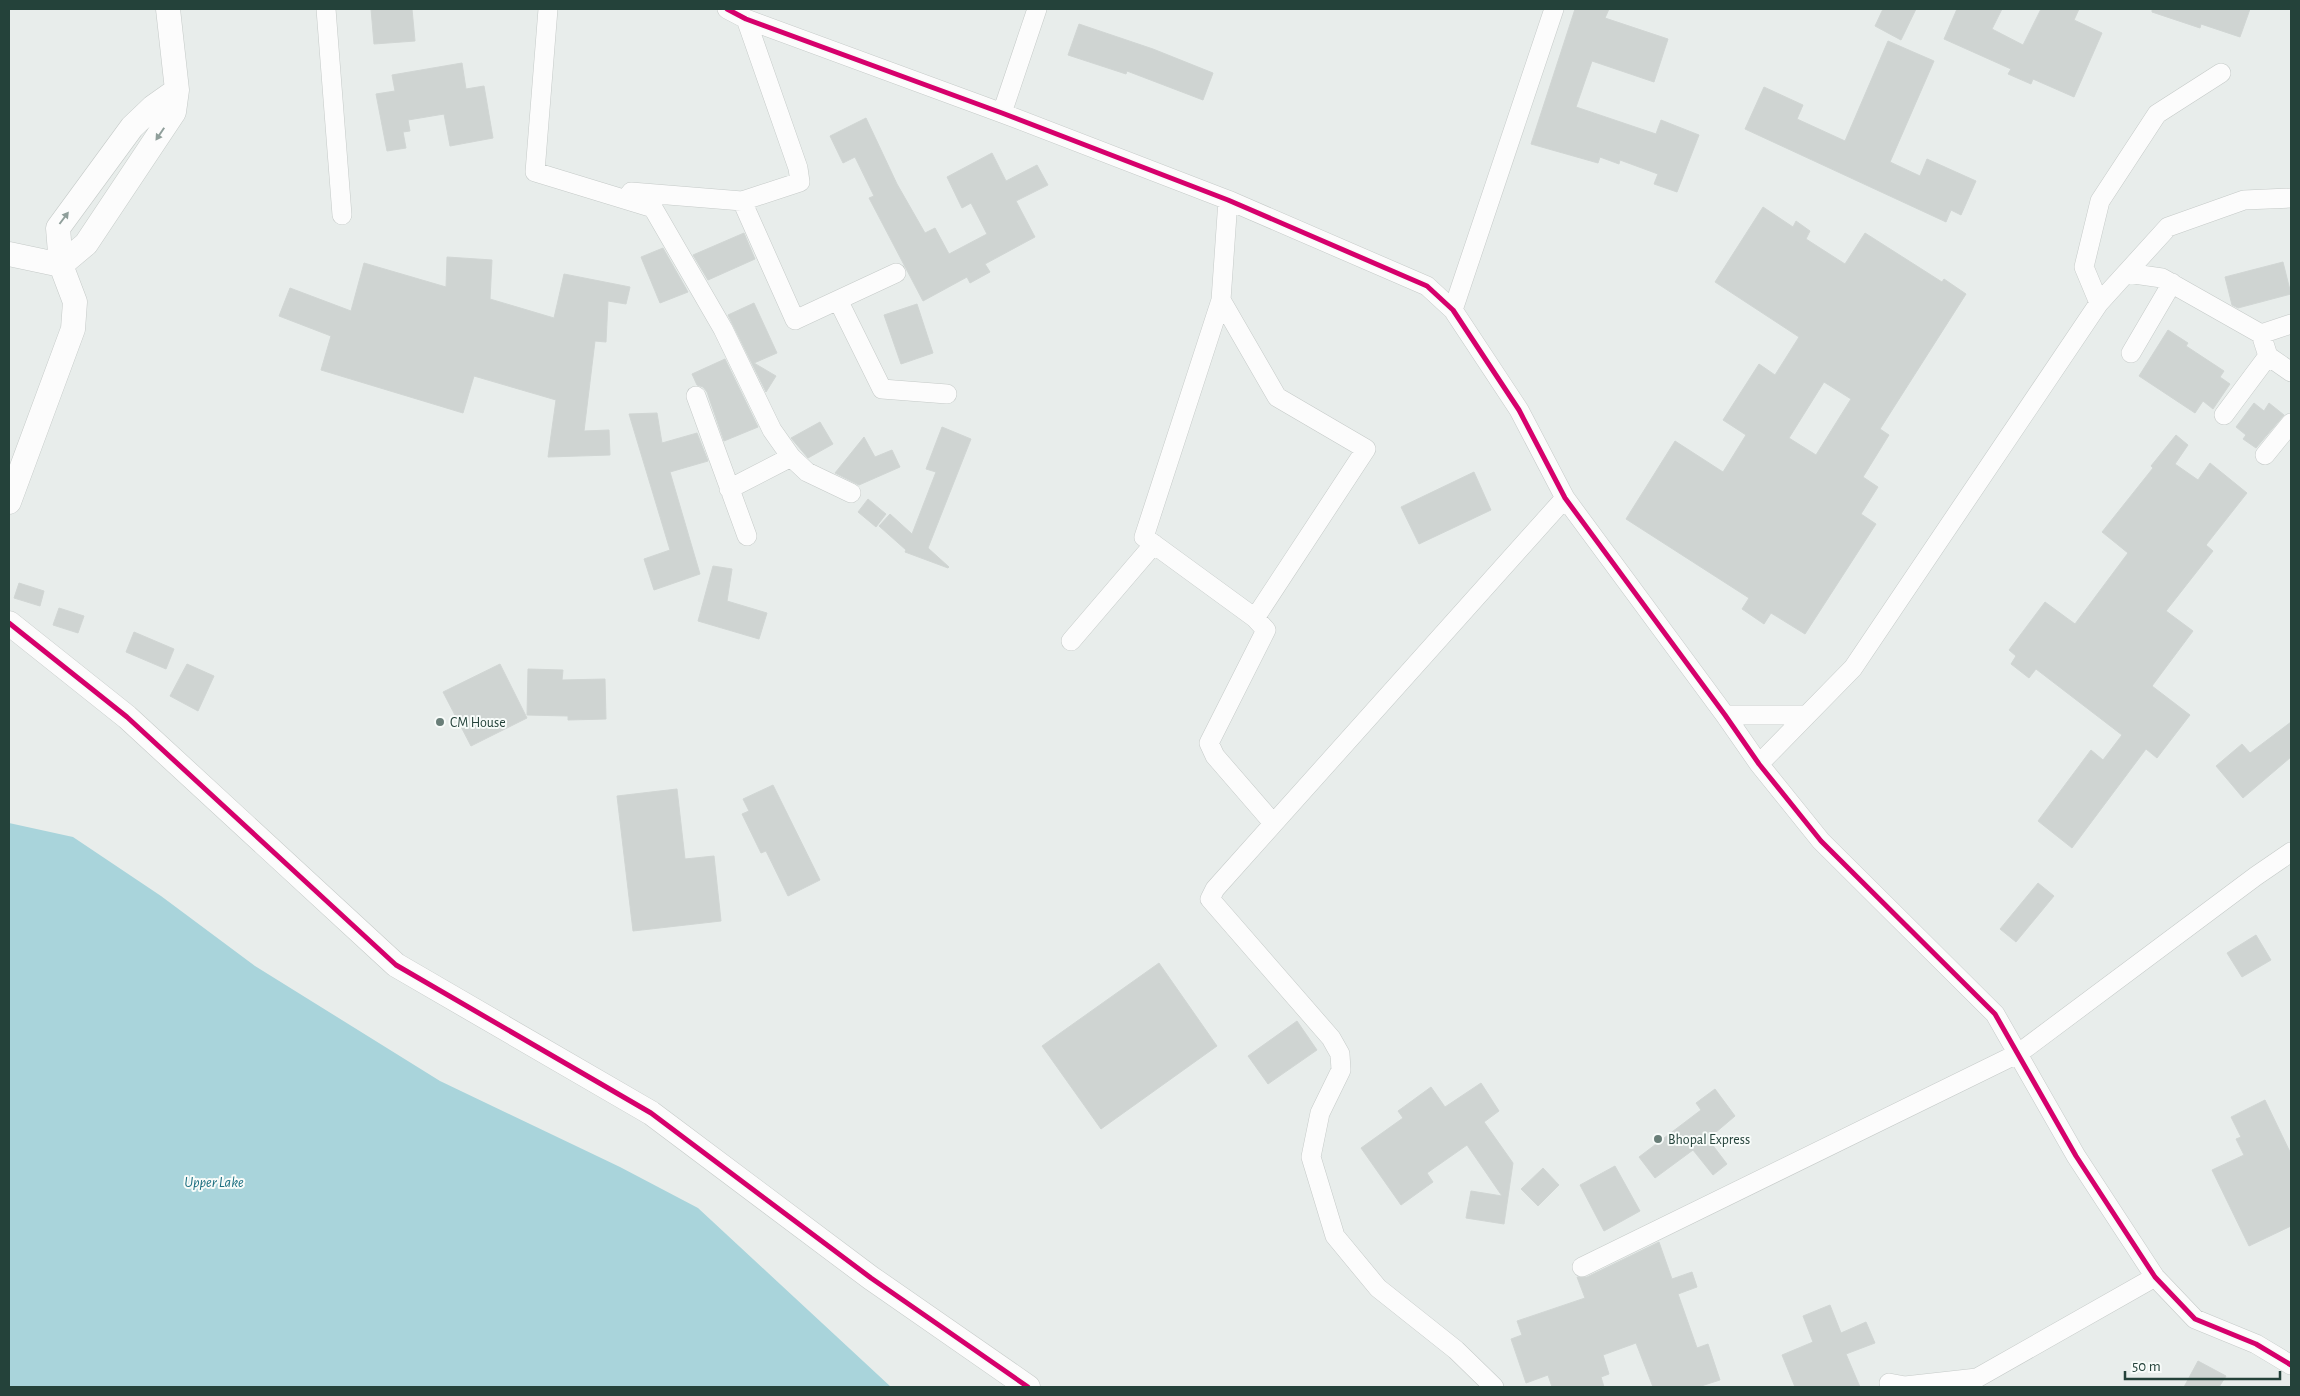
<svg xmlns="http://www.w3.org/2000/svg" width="2300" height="1396" font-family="'Alegreya Sans',sans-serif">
  <rect width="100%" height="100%" fill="#e8edeb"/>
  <path fill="#a9d4db" d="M 9,823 L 73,837 L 161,896 L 255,966 L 440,1081 L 620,1167 L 698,1208 L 891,1387 L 9,1387 Z"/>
  <path fill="#cfd4d2" stroke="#d1d6d4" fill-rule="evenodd" d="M 371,9 L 412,9 L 415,41 L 374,44 Z
    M 1575,9 L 1609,9 L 1605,18 L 1668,39 L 1654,82 L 1592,61 L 1576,107 L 1656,134 L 1661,120 L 1699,135 L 1677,192 L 1654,184 L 1658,174 L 1620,160 L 1619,164 L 1600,157 L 1598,163 L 1531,144 Z
    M 1883,9 L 1916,9 L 1901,40 L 1875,26 Z
    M 1957,9 L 2002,9 L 1992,29 L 2023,45 L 2041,9 L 2079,9 L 2074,20 L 2102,33 L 2074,97 L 2033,79 L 2031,84 L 2008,74 L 2011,69 L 1944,39 Z
    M 2152,9 L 2250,9 L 2240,37 L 2201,24 L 2200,28 L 2152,12 Z
    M 1079,24 L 1153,49 L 1213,73 L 1203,100 L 1127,71 L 1126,74 L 1068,55 Z
    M 1888,41 L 1934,61 L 1890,162 L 1920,176 L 1927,159 L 1976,181 L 1961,215 L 1951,210 L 1946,222 L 1745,129 L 1764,87 L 1803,105 L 1797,119 L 1845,141 Z
    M 462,63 L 466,89 L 484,86 L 493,138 L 450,146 L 444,114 L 408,120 L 410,131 L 403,132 L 406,148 L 387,151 L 376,94 L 395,91 L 392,75 Z
    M 866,118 L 897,184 L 925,233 L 935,228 L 949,254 L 987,234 L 971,203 L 962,208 L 947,177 L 992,153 L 1006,181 L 1037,165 L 1048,185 L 1016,201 L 1035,237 L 985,264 L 990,272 L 970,283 L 967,277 L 923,301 L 869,198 L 874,196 L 855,157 L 843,163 L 830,136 Z
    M 1763,207 L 1793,227 L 1796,221 L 1810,231 L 1806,239 L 1845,264 L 1865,233 L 1942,282 L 1944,279 L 1966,294 L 1880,429 L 1889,435 L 1863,477 L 1878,487 L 1861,514 L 1876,524 L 1805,634 L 1771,613 L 1764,624 L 1742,609 L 1749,598 L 1626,519 L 1675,441 L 1723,472 L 1746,435 L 1723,420 L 1759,364 L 1775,375 L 1799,337 L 1715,282 ZM 1824,382 L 1851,399 L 1816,455 L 1789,438 Z
    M 744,233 L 755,259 L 708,280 L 693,255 Z
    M 663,248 L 688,292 L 660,303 L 641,257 Z
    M 447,257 L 492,260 L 490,299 L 554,318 L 564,274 L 630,287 L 626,304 L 608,301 L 606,342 L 595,341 L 584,431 L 609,430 L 610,455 L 548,457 L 556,400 L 474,376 L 463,413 L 321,370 L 331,336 L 279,316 L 290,288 L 351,311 L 364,263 L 446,287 Z
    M 2283,262 L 2291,294 L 2238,308 L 2232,305 L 2225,277 Z
    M 754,303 L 777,353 L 754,363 L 776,376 L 766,392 L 728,315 Z
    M 917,304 L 933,353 L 901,364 L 884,315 Z
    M 2168,330 L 2188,343 L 2186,346 L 2224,371 L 2220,377 L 2230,384 L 2213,409 L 2203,401 L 2195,413 L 2139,376 Z
    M 725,359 L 758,427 L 724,441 L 707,392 L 703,387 L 697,385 L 692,374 Z
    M 2254,403 L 2264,411 L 2269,403 L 2284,415 L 2256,448 L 2243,439 L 2246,435 L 2236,427 Z
    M 657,413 L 662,443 L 697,433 L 708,461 L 670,472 L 700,574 L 654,590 L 644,559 L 670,550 L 629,414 Z
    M 820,422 L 833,444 L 808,458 L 791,438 Z
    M 942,427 L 971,439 L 928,548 L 949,567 L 948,568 L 905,552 L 906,550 L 879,526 L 890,514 L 912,534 L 936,472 L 926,469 Z
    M 2176,435 L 2188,445 L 2175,464 L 2198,480 L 2210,463 L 2247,493 L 2206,545 L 2213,551 L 2166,611 L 2193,631 L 2152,686 L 2190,715 L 2157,758 L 2146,749 L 2072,848 L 2038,821 L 2091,750 L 2103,760 L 2122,735 L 2036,669 L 2029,678 L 2011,664 L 2016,656 L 2009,650 L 2045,602 L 2075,624 L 2128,553 L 2102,532 L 2153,468 L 2151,466 Z
    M 864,437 L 875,457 L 892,450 L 900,467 L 859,485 L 835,473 Z
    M 1474,472 L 1491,510 L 1419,544 L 1401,507 Z
    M 868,499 L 886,514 L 876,527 L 858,512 Z
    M 713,566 L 732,569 L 727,601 L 767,613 L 759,639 L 698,621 Z
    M 19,583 L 44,591 L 40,606 L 14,598 Z
    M 59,608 L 84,616 L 78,633 L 53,625 Z
    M 134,632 L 174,649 L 166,669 L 126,652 Z
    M 187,664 L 214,676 L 198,711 L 170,696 Z
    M 500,664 L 527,718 L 471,746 L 443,692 Z
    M 528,669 L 563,670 L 562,680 L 605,679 L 606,719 L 568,720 L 568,716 L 527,715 Z
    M 2291,722 L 2291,757 L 2243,798 L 2216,766 L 2242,744 L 2250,753 Z
    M 773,785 L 820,880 L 788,896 L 766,851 L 761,853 L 742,814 L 749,811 L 743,799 Z
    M 677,789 L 685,859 L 714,856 L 721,921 L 633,931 L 617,796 Z
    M 2038,883 L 2054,896 L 2016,942 L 2000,929 Z
    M 2256,935 L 2271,960 L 2242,977 L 2227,953 Z
    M 1159,963 L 1217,1046 L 1101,1129 L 1042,1046 Z
    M 1297,1021 L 1317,1050 L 1268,1084 L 1248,1056 Z
    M 1481,1083 L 1499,1111 L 1484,1122 L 1513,1163 L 1504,1224 L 1466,1218 L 1471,1191 L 1502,1196 L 1467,1145 L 1427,1173 L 1433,1182 L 1401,1205 L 1361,1148 L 1403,1118 L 1398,1111 L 1431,1087 L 1445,1107 Z
    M 1715,1089 L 1735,1116 L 1708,1139 L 1727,1164 L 1713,1175 L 1693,1150 L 1655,1178 L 1639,1157 L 1701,1110 L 1696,1103 Z
    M 2265,1100 L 2291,1154 L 2291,1226 L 2249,1246 L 2212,1170 L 2244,1155 L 2236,1139 L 2241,1137 L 2231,1117 Z
    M 1615,1166 L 1640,1211 L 1604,1231 L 1580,1185 Z
    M 1543,1168 L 1559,1185 L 1538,1206 L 1521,1189 Z
    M 1659,1242 L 1672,1279 L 1692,1272 L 1697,1287 L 1678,1294 L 1697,1348 L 1708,1344 L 1720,1380 L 1698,1387 L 1653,1387 L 1636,1343 L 1603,1355 L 1609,1374 L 1601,1377 L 1604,1387 L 1552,1387 L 1548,1375 L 1526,1383 L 1511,1339 L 1522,1335 L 1517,1321 L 1585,1298 L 1577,1277 L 1587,1277 Z
    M 1830,1305 L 1841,1333 L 1866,1322 L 1875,1343 L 1846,1354 L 1860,1387 L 1795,1387 L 1782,1355 L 1813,1342 L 1803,1316 Z
    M 2198,1361 L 2226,1376 L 2219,1387 L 2184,1387 Z"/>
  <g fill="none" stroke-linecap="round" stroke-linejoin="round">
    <defs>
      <path id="minor" d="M 326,9 L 342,215
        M 548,9 L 535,172 L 653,208 L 723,329 L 772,430 L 791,457 L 807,472 L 851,493
        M 727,9 L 746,19 L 1002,113 L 1228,200 L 1427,286 L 1453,310 L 1519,410 L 1565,498 L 1725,715 L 1759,764 L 1821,841 L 1995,1014 L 2076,1156 L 2155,1277 L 2195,1319 L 2256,1344 L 2291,1365
        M 746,19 L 798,168 L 800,182 L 742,201 L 795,320 L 896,273
        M 1002,113 L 1037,9
        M 631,192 L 742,201
        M 1228,200 L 1221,300 L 1144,537 L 1255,618 L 1266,630 L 1209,743 L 1215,756 L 1273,823
        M 2127,273 L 2162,278 L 2261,334 L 2268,356 L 2291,372
        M 838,300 L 882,389 L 947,394
        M 1221,300 L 1277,397 L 1366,449 L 1255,618
        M 2099,303 L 2084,267 L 2100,201 L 2157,114 L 2221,73
        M 1453,310 L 1554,9
        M 2261,334 L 2291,324
        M 2131,353 L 2172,283
        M 696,396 L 747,536
        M 2224,415 L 2268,356
        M 2265,455 L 2291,423
        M 729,489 L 791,457
        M 1071,641 L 1154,544
        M 1725,715 L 1807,715
        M 1759,764 L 1853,668 L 2099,303 L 2168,227 L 2244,200 L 2291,198
        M 1582,1267 L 2019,1053 L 2256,876 L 2291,852
        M 1889,1383 L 1905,1386 L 1977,1378 L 2155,1277
        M 1494,1387 L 1456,1350 L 1378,1288 L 1335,1236 L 1311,1157 L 1320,1113 L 1341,1070 L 1340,1054 L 1331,1038 L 1210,899 L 1215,889 L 1565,498"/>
      <path id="tertiary" d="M 9,254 L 61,265
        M 61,265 L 86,244 L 174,112 L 177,90 L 168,9
        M 9,502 L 73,329 L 75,302 L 61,265 L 58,228 L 132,127 L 153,107 L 177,90
        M 9,623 L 127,717 L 396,965 L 651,1113 L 871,1278 L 1028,1387"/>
    </defs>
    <use href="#minor" stroke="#c5cac8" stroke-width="20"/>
    <use href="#tertiary" stroke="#c5cac8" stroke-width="25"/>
    <use href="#minor" stroke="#fcfcfc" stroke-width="19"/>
    <use href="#tertiary" stroke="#fcfcfc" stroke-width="24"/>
    <defs>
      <path id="cycleway" d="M 727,9 L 746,19 L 1002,113 L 1228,200 L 1427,286 L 1453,310 L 1519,410 L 1565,498 L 1725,715 L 1759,764 L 1821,841 L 1995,1014 L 2076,1156 L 2155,1277 L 2195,1319 L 2256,1344 L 2291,1365
        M 9,623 L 127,717 L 396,965 L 651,1113 L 871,1278 L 1028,1387"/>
    </defs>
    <use href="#cycleway" stroke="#f7fbf9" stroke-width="8"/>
    <use href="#cycleway" stroke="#d6006c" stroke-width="5"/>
  </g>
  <defs><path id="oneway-solid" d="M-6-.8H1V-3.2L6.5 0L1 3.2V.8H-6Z" transform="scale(1.25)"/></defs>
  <g fill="#909f9b">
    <use href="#oneway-solid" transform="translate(160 134) rotate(124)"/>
    <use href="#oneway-solid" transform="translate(64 218) rotate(-53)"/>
  </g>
  <g fill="#697e78" stroke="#f7fbf9" stroke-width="2">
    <circle cx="440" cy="722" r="5"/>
    <circle cx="1658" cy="1139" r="5"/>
  </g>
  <g text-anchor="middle" stroke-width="4" stroke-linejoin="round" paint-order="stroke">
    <g font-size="14" fill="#24423a" stroke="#f7fbf9" text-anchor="start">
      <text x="450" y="727">CM House</text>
      <text x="1668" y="1144">Bhopal Express</text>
    </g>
    <g font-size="15" font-style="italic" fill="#1c6f80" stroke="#f7fbf9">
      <text x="214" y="1187">Upper Lake</text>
    </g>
  </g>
  <rect width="2300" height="1396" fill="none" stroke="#24423a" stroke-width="20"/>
  <path d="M2125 1371v8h155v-8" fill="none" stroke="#24423a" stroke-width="2.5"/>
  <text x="2132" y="1371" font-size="15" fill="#24423a" stroke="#f7fbf9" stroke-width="4" paint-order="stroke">50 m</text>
</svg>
